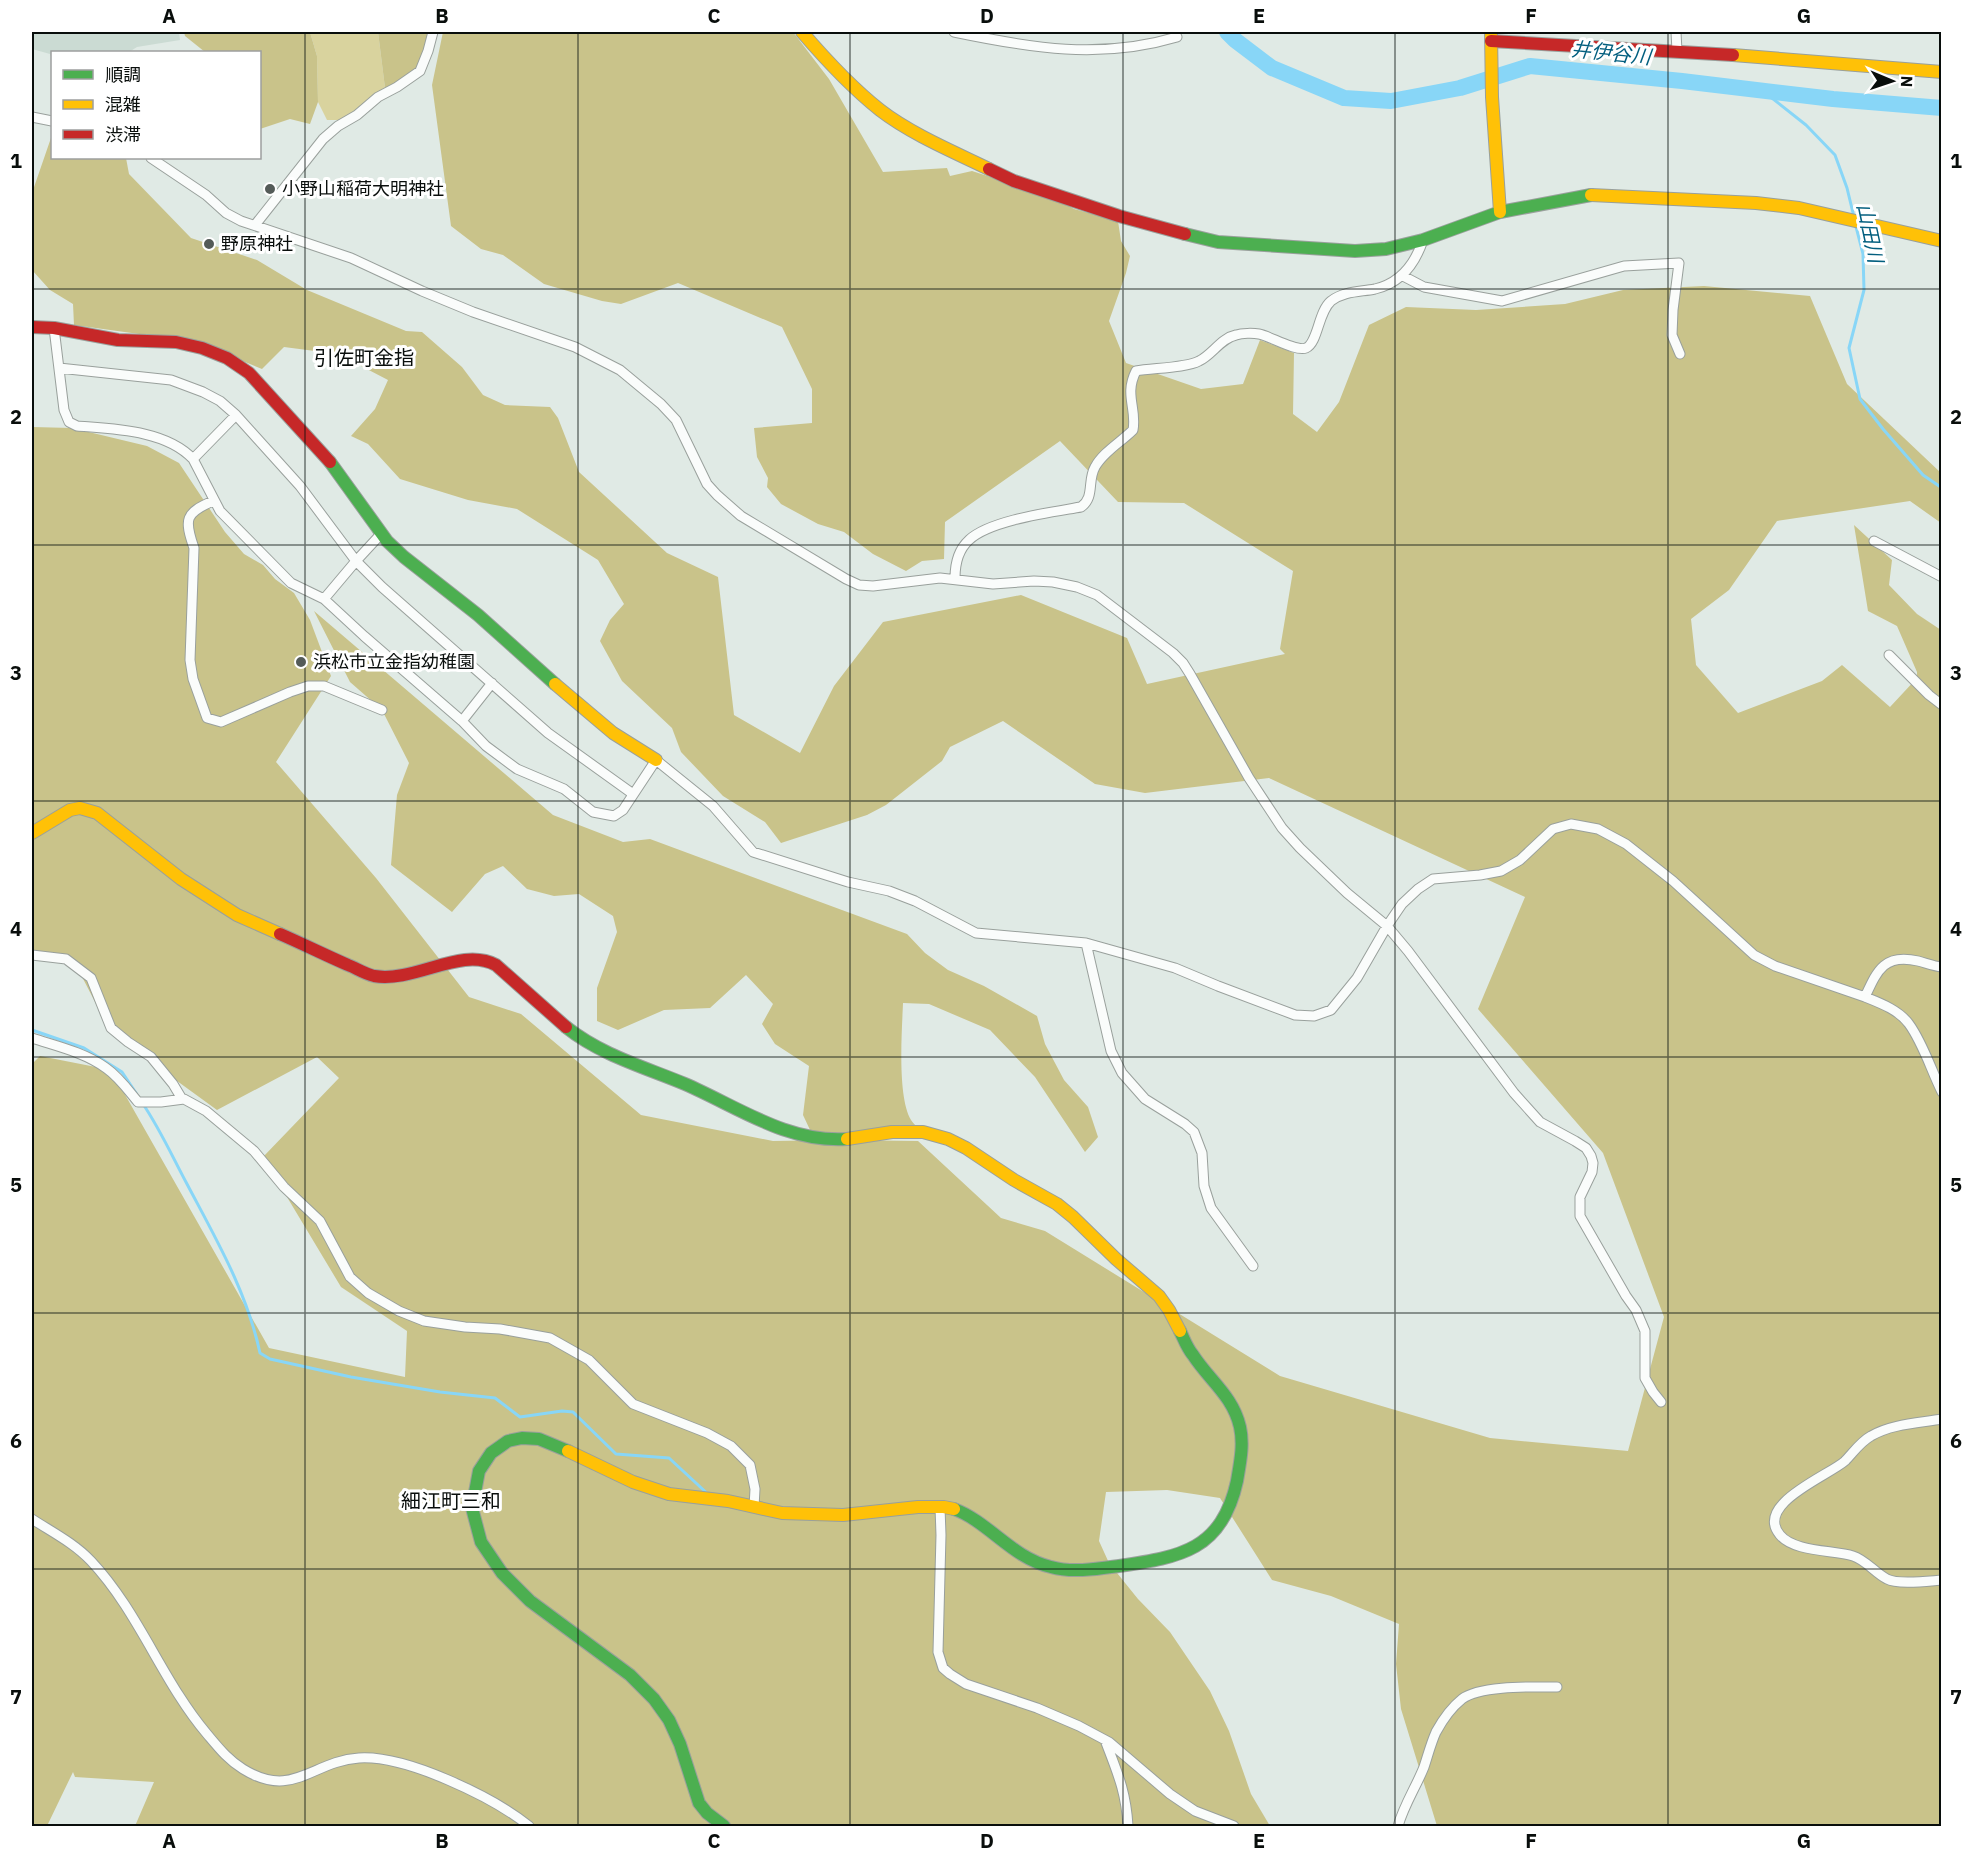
<svg xmlns="http://www.w3.org/2000/svg" width="1973" height="1858" font-family="'IBM Plex Sans','Noto Sans JP',sans-serif">
  <rect width="100%" height="100%" fill="#e0eae5"/>
  <path fill="#cbdbd3" d="M 32,32 L 179,32 L 180,40 L 137,47 L 129,52 L 52,52 L 52,59 L 50,54 L 32,49 Z"/>
  <path fill="#d9d39e" d="M 310,32 L 378,32 L 385,88 L 344,120 L 327,120 L 318,102 L 317,56 Z"/>
  <path fill="#c9c38a" d="M 184,32 L 310,32 L 317,56 L 318,102 L 310,124 L 290,119 L 260,129 L 260,52 L 205,52 L 185,36 Z
    M 378,32 L 433,32 L 420,71 L 385,88 Z
    M 443,32 L 793,32 L 829,79 L 883,172 L 947,168 L 950,176 L 972,171 L 1006,182 L 1038,189 L 1074,209 L 1118,221 L 1121,241 L 1130,256 L 1126,273 L 1109,321 L 1126,363 L 1201,389 L 1243,384 L 1260,340 L 1294,353 L 1293,414 L 1317,432 L 1339,402 L 1369,325 L 1406,307 L 1476,310 L 1565,304 L 1623,290 L 1704,286 L 1810,296 L 1847,384 L 1941,473 L 1941,523 L 1910,501 L 1777,521 L 1729,590 L 1691,619 L 1696,665 L 1738,713 L 1822,681 L 1842,665 L 1890,707 L 1917,678 L 1917,672 L 1897,626 L 1868,611 L 1854,525 L 1892,560 L 1889,585 L 1917,614 L 1941,630 L 1941,1826 L 1437,1826 L 1401,1709 L 1396,1664 L 1399,1624 L 1331,1596 L 1272,1580 L 1220,1498 L 1167,1490 L 1106,1492 L 1099,1541 L 1109,1563 L 1138,1599 L 1170,1632 L 1210,1691 L 1229,1731 L 1251,1794 L 1270,1826 L 135,1826 L 154,1782 L 75,1777 L 73,1772 L 47,1826 L 32,1826 L 32,1064 L 40,1056 L 111,1070 L 269,1348 L 405,1377 L 407,1331 L 341,1287 L 263,1157 L 339,1078 L 317,1057 L 217,1110 L 111,1033 L 77,967 L 32,952 L 32,427 L 72,428 L 147,446 L 179,463 L 225,532 L 244,554 L 263,565 L 275,579 L 294,593 L 310,620 L 331,676 L 276,762 L 376,878 L 469,997 L 521,1014 L 641,1115 L 773,1141 L 837,1140 L 811,1132 L 803,1115 L 809,1066 L 775,1044 L 762,1024 L 773,1004 L 746,975 L 710,1008 L 664,1010 L 618,1030 L 597,1021 L 597,988 L 617,932 L 613,916 L 579,894 L 554,896 L 527,889 L 503,866 L 485,874 L 452,912 L 391,865 L 397,795 L 409,763 L 382,710 L 350,682 L 314,611 L 553,815 L 623,842 L 650,839 L 907,934 L 925,953 L 948,970 L 984,986 L 1037,1016 L 1045,1044 L 1064,1080 L 1088,1107 L 1098,1137 L 1085,1152 L 1035,1077 L 990,1030 L 929,1004 L 903,1003 C 902,1031 897,1096 911,1120 C 914,1125 920,1129 924,1133 L 842,1140 L 918,1141 L 1001,1218 L 1045,1231 L 1280,1376 L 1490,1438 L 1628,1451 L 1664,1317 L 1603,1153 L 1478,1009 L 1525,897 L 1269,778 L 1145,793 L 1095,784 L 1003,721 L 950,747 L 942,761 L 886,805 L 867,815 L 781,843 L 765,822 L 723,796 L 681,752 L 672,728 L 622,681 L 600,641 L 610,620 L 624,604 L 598,560 L 517,509 L 468,500 L 400,479 L 368,444 L 351,436 L 375,409 L 388,380 L 338,354 L 284,347 L 262,369 L 197,342 L 74,325 L 73,304 L 50,290 L 32,270 L 32,193 L 52,135 L 52,158 L 126,158 L 129,174 L 191,238 L 257,260 L 307,290 L 406,331 L 422,332 L 462,367 L 483,395 L 505,405 L 550,407 L 558,418 L 579,472 L 667,553 L 718,577 L 734,715 L 800,753 L 834,686 L 883,622 L 1021,595 L 1127,638 L 1147,684 L 1285,654 L 1280,649 L 1293,571 L 1184,503 L 1118,502 L 1060,441 L 945,522 L 944,559 L 922,561 L 906,571 L 873,554 L 844,532 L 818,524 L 781,504 L 767,487 L 768,478 L 757,457 L 754,428 L 812,423 L 812,389 L 782,327 L 678,283 L 621,304 L 602,301 L 544,284 L 503,255 L 481,249 L 451,226 L 432,85 Z"/>
  <g fill="none" stroke-linecap="round" stroke-linejoin="round">
    <path stroke="#88d6f7" stroke-width="3" d="M 1763,91 L 1806,125 L 1835,155 L 1847,188 L 1854,217
      M 1855,223 L 1863,254 L 1864,290 L 1849,348 L 1860,399 L 1883,429 L 1923,475 L 1942,488
      M 32,1030 L 84,1048 L 122,1072 L 136,1093
      M 143,1104 C 160,1129 173,1158 187,1184 C 216,1239 247,1292 260,1353 L 270,1359 L 351,1377 L 440,1392 L 495,1398 L 520,1417 L 562,1411 L 573,1412 L 616,1454 L 669,1458 L 710,1496"/>
    <path stroke="#88d6f7" stroke-width="16" d="M 1227,32 L 1235,40 L 1272,68 L 1344,98 L 1391,101 L 1460,88 L 1530,66 L 1682,81 L 1833,99 L 1942,108"/>
    <defs>
      <path id="street" d="M 954,32 C 1031,48 1100,60 1177,37
        M 1676,32 L 1677,51
        M 32,117 L 52,121
        M 151,158 L 206,195 L 226,213 L 241,221 L 351,258 L 422,291 L 473,312 L 575,347 L 620,370 L 661,404 L 676,420 L 707,484 L 717,495 L 741,516 L 846,579 L 859,585 L 873,586 L 940,578 L 993,584 L 1034,581 L 1053,582 L 1077,587 L 1097,595 L 1173,653 L 1183,663 L 1190,674 L 1249,778 L 1282,828 L 1300,848 L 1347,893 L 1387,926 L 1408,951 L 1514,1093 L 1540,1122 L 1575,1141 L 1586,1148 L 1591,1156 L 1593,1163 L 1592,1172 L 1580,1197 L 1580,1216 L 1626,1296 L 1636,1310 L 1645,1331 L 1645,1378 L 1653,1392 L 1661,1402
        M 255,225 L 323,139 L 338,126 L 357,115 L 378,97 L 397,87 L 420,71 L 428,51 L 433,32
        M 1403,276 L 1424,287 L 1502,301 L 1624,266 L 1679,263 L 1673,310 L 1672,335 L 1680,354
        M 54,328 L 64,410 L 69,422 L 77,426 C 114,429 166,430 193,459 L 220,511 L 291,583 L 324,599 L 364,636 L 462,721 L 486,746 L 517,769 L 564,789 L 593,812 L 614,816 L 623,810 L 656,760 L 713,806 L 753,852 L 848,882 L 889,891 L 915,901 L 976,933 L 1086,943 L 1175,968 L 1218,986 L 1295,1015 L 1314,1016 L 1331,1010 L 1357,978 L 1387,926 L 1402,904 L 1418,889 L 1433,879 L 1480,875 L 1501,871 L 1520,860 L 1553,829 L 1571,824 L 1598,829 L 1626,844 L 1673,881 L 1754,955 L 1775,966 L 1865,997 C 1877,971 1884,953 1918,961 C 1926,963 1933,966 1942,967
        M 59,368 L 171,380 L 203,392 L 220,401 L 236,415 L 300,486 L 356,561 L 382,587 L 548,733 L 633,794
        M 193,459 L 236,415
        M 213,501 C 185,513 184,519 194,548 L 190,660 L 193,679 L 207,718 L 221,722 L 290,692 L 308,686 L 324,686 L 382,710
        M 1874,541 L 1942,577
        M 955,578 C 955,563 958,550 969,540 C 990,520 1053,512 1081,507 C 1095,497 1087,481 1095,467 C 1103,452 1121,442 1133,430 C 1137,408 1124,395 1136,371 C 1152,368 1186,368 1199,361 C 1212,355 1221,338 1236,335 C 1242,333 1253,333 1259,334 C 1270,336 1296,352 1306,348 C 1318,343 1318,312 1331,301 C 1344,291 1360,292 1375,289 C 1401,283 1415,264 1423,240
        M 324,599 L 356,561 L 381,534
        M 1889,655 L 1929,695 L 1942,705
        M 462,721 L 492,683
        M 1086,943 L 1111,1051 L 1122,1073 L 1145,1099 L 1185,1124 L 1194,1132 L 1202,1153 L 1204,1186 L 1211,1208 L 1253,1266
        M 32,955 L 66,959 L 91,978 L 111,1028 L 128,1042 L 151,1057 L 173,1084 L 182,1099
        M 1865,997 C 1880,1003 1899,1010 1909,1024 C 1923,1043 1931,1070 1942,1092
        M 32,1038 C 56,1046 84,1052 106,1068 C 119,1077 128,1090 138,1102 L 161,1102 L 184,1099 L 206,1111 L 254,1151 L 284,1187 L 320,1221 L 350,1277 L 368,1293 L 399,1311 L 424,1321 L 465,1327 L 500,1329 L 550,1338 L 589,1360 L 633,1404 L 707,1433 L 731,1446 L 750,1465 L 755,1489 L 754,1507
        M 1942,1419 C 1919,1423 1891,1424 1871,1436 C 1860,1442 1853,1453 1845,1461 C 1828,1476 1754,1504 1780,1535 C 1794,1552 1833,1550 1853,1556 C 1866,1560 1875,1573 1887,1579 C 1898,1585 1928,1581 1942,1580
        M 940,1507 L 941,1535 L 938,1652 L 943,1668 L 950,1674 L 966,1684 L 1037,1708 L 1079,1726 L 1109,1742 L 1170,1794 L 1195,1811 L 1234,1826
        M 32,1519 C 52,1532 74,1543 91,1561 C 139,1612 162,1681 207,1734 C 218,1747 228,1760 243,1769 C 293,1800 312,1761 359,1758 C 406,1755 493,1797 529,1826
        M 1105,1740 C 1117,1772 1126,1791 1128,1826
        M 1398,1826 C 1404,1805 1416,1787 1424,1767 C 1428,1755 1431,1743 1436,1732 C 1442,1721 1452,1707 1462,1699 C 1480,1685 1534,1687 1557,1687"/>
      <path id="fast" d="M 1185,234 L 1218,242 L 1355,251 L 1386,249 L 1423,240 L 1500,212 L 1591,195
        M 330,462 L 387,541 L 404,557 L 478,615 L 555,684
        M 566,1027 C 601,1055 644,1067 685,1084 C 738,1107 787,1143 847,1139
        M 568,1451 L 539,1439 L 522,1438 L 508,1441 L 491,1453 L 479,1471 L 472,1508 L 481,1542 L 502,1573 L 530,1601 L 630,1675 L 654,1699 L 669,1720 L 680,1744 L 699,1803 L 707,1813 L 724,1826
        M 954,1509 C 989,1522 1012,1558 1051,1567 C 1072,1573 1097,1569 1119,1566 C 1181,1557 1222,1550 1237,1481 C 1240,1463 1244,1445 1240,1427 C 1233,1396 1209,1380 1193,1355 C 1187,1348 1184,1339 1180,1331"/>
      <path id="slow" d="M 802,32 C 826,60 851,87 880,110 C 911,134 954,152 989,169
        M 1491,32 L 1492,97 L 1500,212
        M 1733,55 L 1942,72
        M 1591,195 L 1756,203 L 1799,208 L 1942,241
        M 555,684 L 613,733 L 656,760
        M 32,833 L 70,810 L 80,808 L 97,813 L 181,879 L 237,915 L 280,934
        M 847,1139 L 892,1132 L 923,1132 L 948,1139 L 966,1148 L 1014,1180 L 1057,1204 L 1073,1217 L 1116,1259 L 1159,1296 L 1169,1310 L 1180,1331
        M 568,1451 L 633,1482 L 669,1494 L 728,1501 L 782,1513 L 843,1515 L 918,1507 L 944,1507 L 954,1509"/>
      <path id="jam" d="M 1491,41 L 1733,55
        M 989,169 L 1014,181 L 1119,216 L 1185,234
        M 32,327 L 54,328 L 118,340 L 176,342 L 202,348 L 227,358 L 249,373 L 330,462
        M 280,934 C 303,944 325,955 348,965 C 356,968 365,974 374,976 C 415,983 461,946 496,965 L 566,1027"/>
    </defs>
    <use href="#street" stroke="#99a09c" stroke-width="11"/>
    <use href="#fast" stroke="#99a09c" stroke-width="14"/>
    <use href="#slow" stroke="#99a09c" stroke-width="14"/>
    <use href="#jam" stroke="#99a09c" stroke-width="14"/>
    <use href="#street" stroke="#fafcfb" stroke-width="9"/>
    <use href="#fast" stroke="#4caf50" stroke-width="12"/>
    <use href="#slow" stroke="#ffc107" stroke-width="12"/>
    <use href="#jam" stroke="#c62828" stroke-width="12"/>
  </g>
  <path fill="none" stroke="#090e0c" stroke-width="1.5" stroke-opacity="0.55" d="M 305,32 L 305,1826M 578,32 L 578,1826M 850,32 L 850,1826M 1123,32 L 1123,1826M 1395,32 L 1395,1826M 1668,32 L 1668,1826M 32,289 L 1942,289M 32,545 L 1942,545M 32,801 L 1942,801M 32,1057 L 1942,1057M 32,1313 L 1942,1313M 32,1569 L 1942,1569"/>
  <g fill="#545b58" stroke="#fff" stroke-width="2">
    <circle cx="270" cy="189" r="6"/>
    <circle cx="209" cy="244" r="6"/>
    <circle cx="301" cy="662" r="6"/>
  </g>
  <g text-anchor="middle" stroke-width="6" stroke-linejoin="round" paint-order="stroke">
    <g font-size="18" fill="#090e0c" stroke="#fff" text-anchor="start">
      <text x="282" y="195">小野山稲荷大明神社</text>
      <text x="221" y="250">野原神社</text>
      <text x="313" y="668">浜松市立金指幼稚園</text>
    </g>
    <g font-size="20" font-style="italic" fill="#035f7f" stroke="#fff">
      <text transform="translate(1611 53) rotate(6)" y="7">井伊谷川</text>
      <text transform="translate(1870 233) rotate(78)" y="7">山田川</text>
    </g>
    <g font-size="20" fill="#090e0c" stroke="#fff">
      <text x="364" y="365">引佐町金指</text>
      <text x="451" y="1508">細江町三和</text>
    </g>
  </g>
  <rect width="1973" height="1858" fill="none" stroke="#ffffff" stroke-width="66"/>
  <rect x="51" y="51" width="210" height="108" fill="#ffffff" stroke="#9d9f9e" stroke-width="1.5"/>
  <rect x="63" y="70" width="30" height="9" fill="#4caf50" stroke="#9d9f9e" stroke-width="1.5"/>
  <text x="105" y="81" font-size="18" fill="#090e0c">順調</text>
  <rect x="63" y="100" width="30" height="9" fill="#ffc107" stroke="#9d9f9e" stroke-width="1.5"/>
  <text x="105" y="111" font-size="18" fill="#090e0c">混雑</text>
  <rect x="63" y="130" width="30" height="9" fill="#c62828" stroke="#9d9f9e" stroke-width="1.5"/>
  <text x="105" y="141" font-size="18" fill="#090e0c">渋滞</text>
  <g transform="translate(1892 81) rotate(92)" stroke="#ffffff" stroke-width="4.5" paint-order="stroke">
  <path d="M0-4.5L10 22L0 15L-10 22Z" fill="#090e0c"/>
  <text y="-9" font-size="16" font-weight="bold" text-anchor="middle" fill="#090e0c">N</text>
  </g>
  <rect x="33" y="33" width="1907" height="1792" fill="none" stroke="#090e0c" stroke-width="2"/>
  <g font-size="20" text-anchor="middle" font-weight="bold" fill="#090e0c">
    <text x="169" y="23">A</text>
    <text x="442" y="23">B</text>
    <text x="714" y="23">C</text>
    <text x="987" y="23">D</text>
    <text x="1259" y="23">E</text>
    <text x="1531" y="23">F</text>
    <text x="1804" y="23">G</text>
    <text x="16" y="168">1</text>
    <text x="1956" y="168">1</text>
    <text x="16" y="424">2</text>
    <text x="1956" y="424">2</text>
    <text x="16" y="680">3</text>
    <text x="1956" y="680">3</text>
    <text x="16" y="936">4</text>
    <text x="1956" y="936">4</text>
    <text x="16" y="1192">5</text>
    <text x="1956" y="1192">5</text>
    <text x="16" y="1448">6</text>
    <text x="1956" y="1448">6</text>
    <text x="16" y="1704">7</text>
    <text x="1956" y="1704">7</text>
    <text x="169" y="1848">A</text>
    <text x="442" y="1848">B</text>
    <text x="714" y="1848">C</text>
    <text x="987" y="1848">D</text>
    <text x="1259" y="1848">E</text>
    <text x="1531" y="1848">F</text>
    <text x="1804" y="1848">G</text>
  </g>
</svg>
